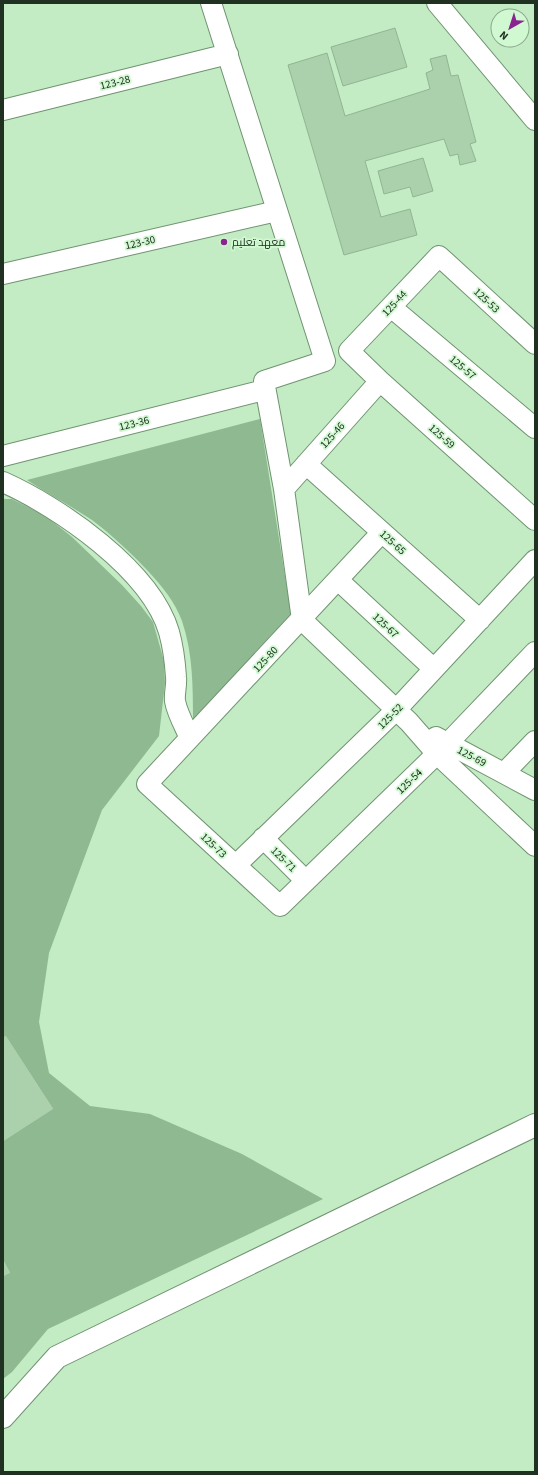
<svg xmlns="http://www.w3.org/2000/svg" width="538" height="1475" font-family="'Source Sans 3',Cairo,sans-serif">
  <rect width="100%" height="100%" fill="#c3ebc4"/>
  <path fill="#8fb990" d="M 260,419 L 292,620 L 193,721 C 193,688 193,653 182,621 C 175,602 162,586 148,571 C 131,553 112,535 92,520 C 71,506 48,494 27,480 Z
    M 3,499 L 12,499 L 47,517 L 72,537 L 122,585 L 141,606 L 153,622 L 164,661 L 165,683 L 159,736 L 102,810 L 49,953 L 39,1022 L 49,1073 L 90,1106 L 150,1114 L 242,1154 L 323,1199 L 48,1329 L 12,1372 L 3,1379 Z"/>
  <path fill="#aad1ab" stroke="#90b691" d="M 395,28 L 407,67 L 343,86 L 331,47 Z
    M 327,53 L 345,116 L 430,89 L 426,73 L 433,70 L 430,59 L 446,55 L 451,76 L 458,75 L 476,142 L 470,144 L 476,161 L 460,165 L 458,154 L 450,156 L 444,139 L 365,161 L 381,217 L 410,209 L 417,235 L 344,255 L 288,65 Z
    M 423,158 L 433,191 L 413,197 L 410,187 L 384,194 L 378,171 Z
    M 6,1035 L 54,1109 L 3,1142 L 3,1037 Z
    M 3,1258 L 11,1273 L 3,1277 Z"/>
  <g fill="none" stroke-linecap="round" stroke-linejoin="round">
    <defs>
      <path id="street" d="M 211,3 L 325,361 L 264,381 L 284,489 L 302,620 L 409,722 L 437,754 L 535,846
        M 437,3 L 535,120
        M 3,110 L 228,54
        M 3,274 L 277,211
        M 391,307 L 535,428
        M 349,351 L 439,256 L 535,344
        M 349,351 L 380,381 L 535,520
        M 3,456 L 264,390
        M 306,464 L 480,620
        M 3,482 C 59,507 151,570 169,632 C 173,646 175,662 176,677 C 177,685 174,694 175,701 C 177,713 185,727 190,738
        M 284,489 L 380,381
        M 382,532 L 147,784 L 280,906 L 448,743 L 535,652
        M 338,580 L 434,669
        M 436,737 L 535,790
        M 504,773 L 535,741
        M 263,838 L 306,881
        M 236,865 L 396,710 L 535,560"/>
      <path id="secondary" d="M 3,1417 L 57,1357 L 535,1125"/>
    </defs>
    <use href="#street" stroke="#6f9470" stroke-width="22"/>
    <use href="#secondary" stroke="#6f9470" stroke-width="24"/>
    <use href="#street" stroke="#fff" stroke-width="20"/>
    <use href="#secondary" stroke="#fff" stroke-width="22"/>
  </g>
  <circle fill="#88258e" stroke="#d0f8d1" stroke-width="1.5" cx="224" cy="242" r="4"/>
  <g text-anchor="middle" stroke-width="3.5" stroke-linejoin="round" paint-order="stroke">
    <g font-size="11" fill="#203021" stroke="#d0f8d1">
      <text transform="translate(115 82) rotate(-14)" y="4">123-28</text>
      <text transform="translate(140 242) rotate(-13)" y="4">123-30</text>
      <text transform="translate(487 300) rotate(43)" y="4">125-53</text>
      <text transform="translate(394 303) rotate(-47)" y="4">125-44</text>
      <text transform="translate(463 367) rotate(40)" y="4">125-57</text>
      <text transform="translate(134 423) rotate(-14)" y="4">123-36</text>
      <text transform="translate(332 435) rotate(-48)" y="4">125-46</text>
      <text transform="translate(442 436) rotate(42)" y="4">125-59</text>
      <text transform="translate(393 542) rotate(42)" y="4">125-65</text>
      <text transform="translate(386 625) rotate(43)" y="4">125-67</text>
      <text transform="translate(265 659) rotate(-47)" y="4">125-80</text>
      <text transform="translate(390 716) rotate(-45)" y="4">125-52</text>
      <text transform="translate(472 756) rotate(28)" y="4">125-69</text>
      <text transform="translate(409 781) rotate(-44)" y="4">125-54</text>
      <text transform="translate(214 845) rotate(43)" y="4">125-73</text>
      <text transform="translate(284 859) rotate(44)" y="4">125-71</text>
    </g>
    <g font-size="11" fill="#203021" stroke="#d0f8d1" text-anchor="start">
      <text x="232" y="246">معهد تعليم</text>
    </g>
  </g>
  <rect width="538" height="1475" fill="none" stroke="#203021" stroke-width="8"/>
  <g transform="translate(510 28) rotate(219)"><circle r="19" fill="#d0f8d1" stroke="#8aa88b"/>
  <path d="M0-3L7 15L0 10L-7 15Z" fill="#88258e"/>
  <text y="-6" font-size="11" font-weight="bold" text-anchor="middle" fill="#203021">N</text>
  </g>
</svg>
